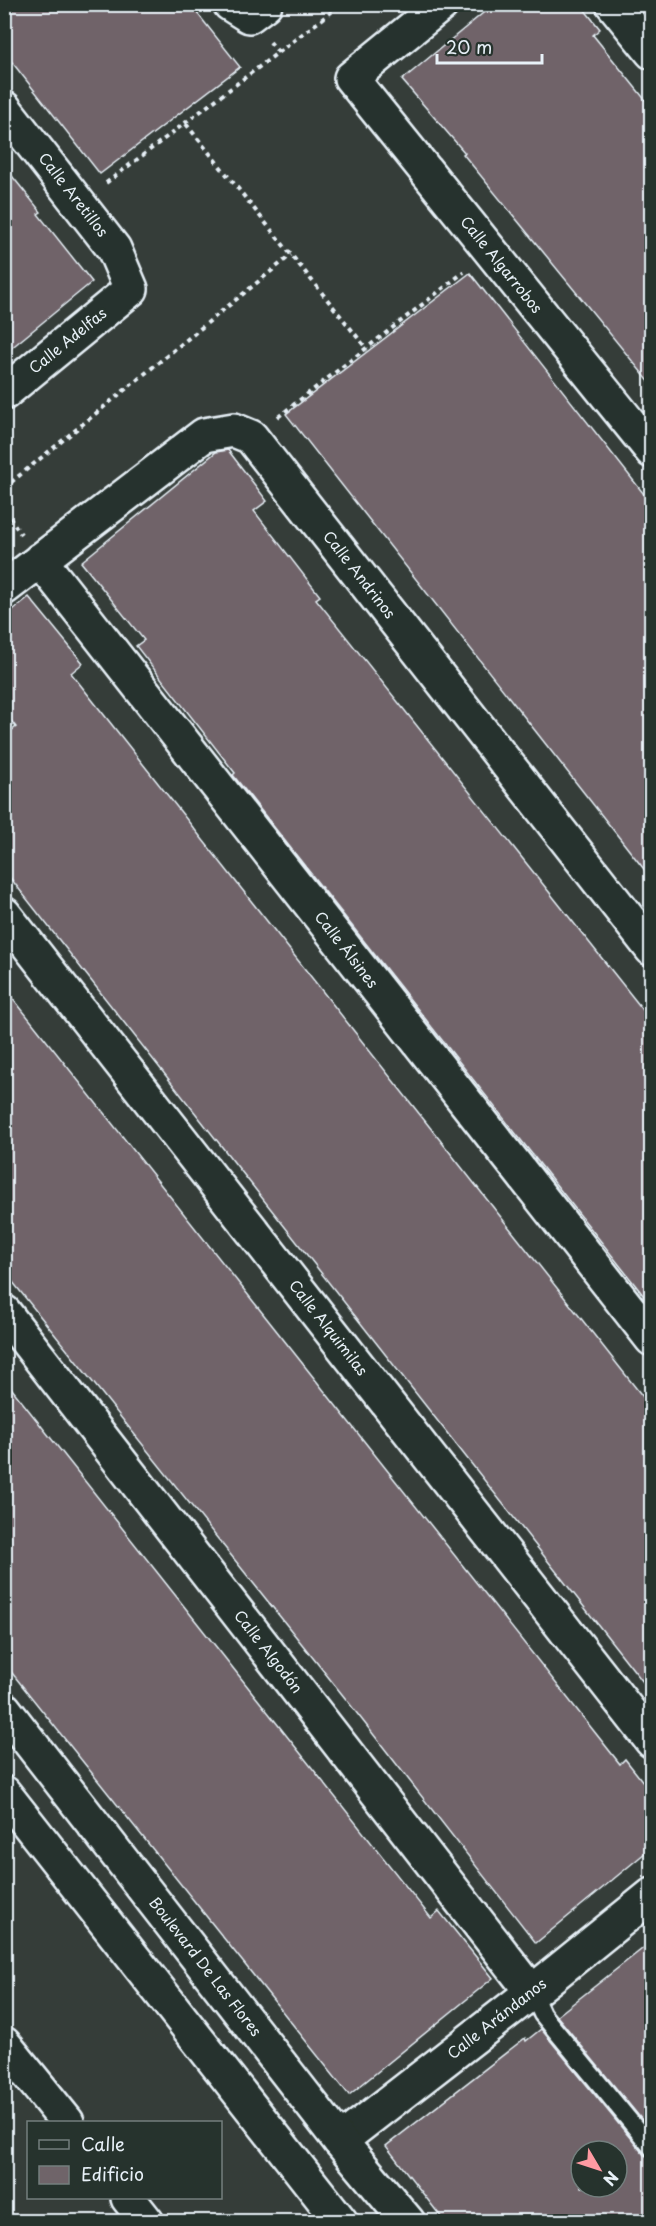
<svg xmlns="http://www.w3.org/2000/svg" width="656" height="2226" font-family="'Playpen Sans',sans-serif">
  <rect width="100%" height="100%" fill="#353d39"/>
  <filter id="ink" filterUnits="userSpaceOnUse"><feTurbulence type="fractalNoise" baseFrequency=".0167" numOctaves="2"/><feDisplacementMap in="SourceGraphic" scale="12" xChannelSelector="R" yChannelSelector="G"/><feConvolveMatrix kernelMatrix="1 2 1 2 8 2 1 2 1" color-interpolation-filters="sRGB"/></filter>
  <g filter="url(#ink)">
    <path fill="#6f6469" stroke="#e8f1f8" stroke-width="1.5" fill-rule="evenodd" d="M 4,4 L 190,4 L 240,67 L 100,174 L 4,52 Z
      M 494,4 L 580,4 L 600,29 L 593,35 L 651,107 L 651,384 L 463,154 L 465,153 L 402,80 Z
      M 4,166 L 41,212 L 38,214 L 92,282 L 4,354 Z
      M 470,273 L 651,503 L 651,878 L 286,414 Z
      M 228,450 L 267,501 L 254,511 L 320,596 L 316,599 L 651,1020 L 651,1305 L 233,775 L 235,773 L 136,646 L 144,640 L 81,562 L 216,452 Z
      M 29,597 L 83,663 L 71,673 L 651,1407 L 651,1692 L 4,870 L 4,736 L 16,727 L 4,712 L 4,617 Z
      M 4,987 L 620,1764 L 625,1759 L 651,1792 L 651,1848 L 536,1943 L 345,1698 L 4,1271 Z
      M 4,1379 L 431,1918 L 439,1911 L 493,1978 L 349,2095 L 4,1663 Z
      M 651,1942 L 651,2131 L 557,2016 Z
      M 541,2029 L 644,2155 L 651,2158 L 651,2222 L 445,2222 L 386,2146 L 525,2038 L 526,2041 ZM 581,2151 L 617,2151 L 617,2187 L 581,2187 Z"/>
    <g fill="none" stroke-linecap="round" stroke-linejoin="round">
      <defs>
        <path id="lane" d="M 532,1992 L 542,2014 L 652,2148"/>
        <path id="street" d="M 230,4 L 249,16 L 265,4
          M 442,4 L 351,78 L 652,451
          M 613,4 L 652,52
          M 4,108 L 114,249 L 131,289 L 4,393
          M 40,560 L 652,1339
          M 4,588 L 204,435 L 234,430 L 251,437 L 652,949
          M 4,914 L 652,1741
          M 4,1312 L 532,1992
          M 4,2044 L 67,2122
          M 340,2141 L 532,1992 L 652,1895
          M 128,2198 L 147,2222"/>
        <path id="secondary" d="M 4,1709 L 340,2141 L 408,2222
          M 4,1793 L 341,2222"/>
      </defs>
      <use href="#lane" stroke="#e8f1f8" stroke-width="21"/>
      <use href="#street" stroke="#e8f1f8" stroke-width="38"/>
      <use href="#secondary" stroke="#e8f1f8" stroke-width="38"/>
      <path stroke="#e8f1f8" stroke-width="4" stroke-dasharray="4.5 4.5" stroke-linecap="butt" d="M 270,42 L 279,53
        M 186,124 L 367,349
        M 106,183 L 342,4
        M 278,417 L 464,272
        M 4,488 L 291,255
        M 4,510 L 21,534"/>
      <use href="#lane" stroke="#26332d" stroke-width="16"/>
      <use href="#street" stroke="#26332d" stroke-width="33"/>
      <use href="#secondary" stroke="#26332d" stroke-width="33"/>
    </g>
  </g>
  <g text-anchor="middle" stroke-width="5" stroke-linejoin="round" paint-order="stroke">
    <g font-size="15" fill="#e8f1f8" stroke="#26332d">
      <text transform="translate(73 195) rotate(52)" y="5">Calle Aretillos</text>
      <text transform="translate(501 265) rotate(51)" y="5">Calle Algarrobos</text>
      <text transform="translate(68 341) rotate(-39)" y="5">Calle Adelfas</text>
      <text transform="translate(359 575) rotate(52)" y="5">Calle Andrinos</text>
      <text transform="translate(346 950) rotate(52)" y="5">Calle Álsines</text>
      <text transform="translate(328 1328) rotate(52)" y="5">Calle Alquimilas</text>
      <text transform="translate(268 1652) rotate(52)" y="5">Calle Algodón</text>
      <text transform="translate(205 1967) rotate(52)" y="5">Boulevard De Las Flores</text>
      <text transform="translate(497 2019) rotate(-38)" y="5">Calle Arándanos</text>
    </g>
  </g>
  <rect width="656" height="2226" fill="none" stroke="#26332d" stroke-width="24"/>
  <rect x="12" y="12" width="632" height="2202" fill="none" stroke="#e8f1f8" stroke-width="2" filter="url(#ink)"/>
  <rect x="27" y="2121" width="195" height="78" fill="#26332d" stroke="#747f7e" stroke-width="1.5"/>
  <rect x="39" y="2140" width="30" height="9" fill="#26332d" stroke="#747f7e" stroke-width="1.5"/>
  <text x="81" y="2151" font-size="18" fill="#e8f1f8">Calle</text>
  <rect x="39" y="2166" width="30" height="18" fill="#6f6469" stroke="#747f7e" stroke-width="1.5"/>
  <text x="81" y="2181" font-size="18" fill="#e8f1f8">Edificio</text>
  <g transform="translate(599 2169) rotate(129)"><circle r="28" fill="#26332d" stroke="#747f7e" stroke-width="1.5"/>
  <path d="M0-4.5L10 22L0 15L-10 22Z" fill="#ff9aa2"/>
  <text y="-9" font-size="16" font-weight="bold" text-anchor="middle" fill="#e8f1f8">N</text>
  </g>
  <path d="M437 54v9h105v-9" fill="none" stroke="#e8f1f8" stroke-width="3"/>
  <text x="446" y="54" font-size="18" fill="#e8f1f8" stroke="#26332d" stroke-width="4.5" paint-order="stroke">20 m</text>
</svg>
